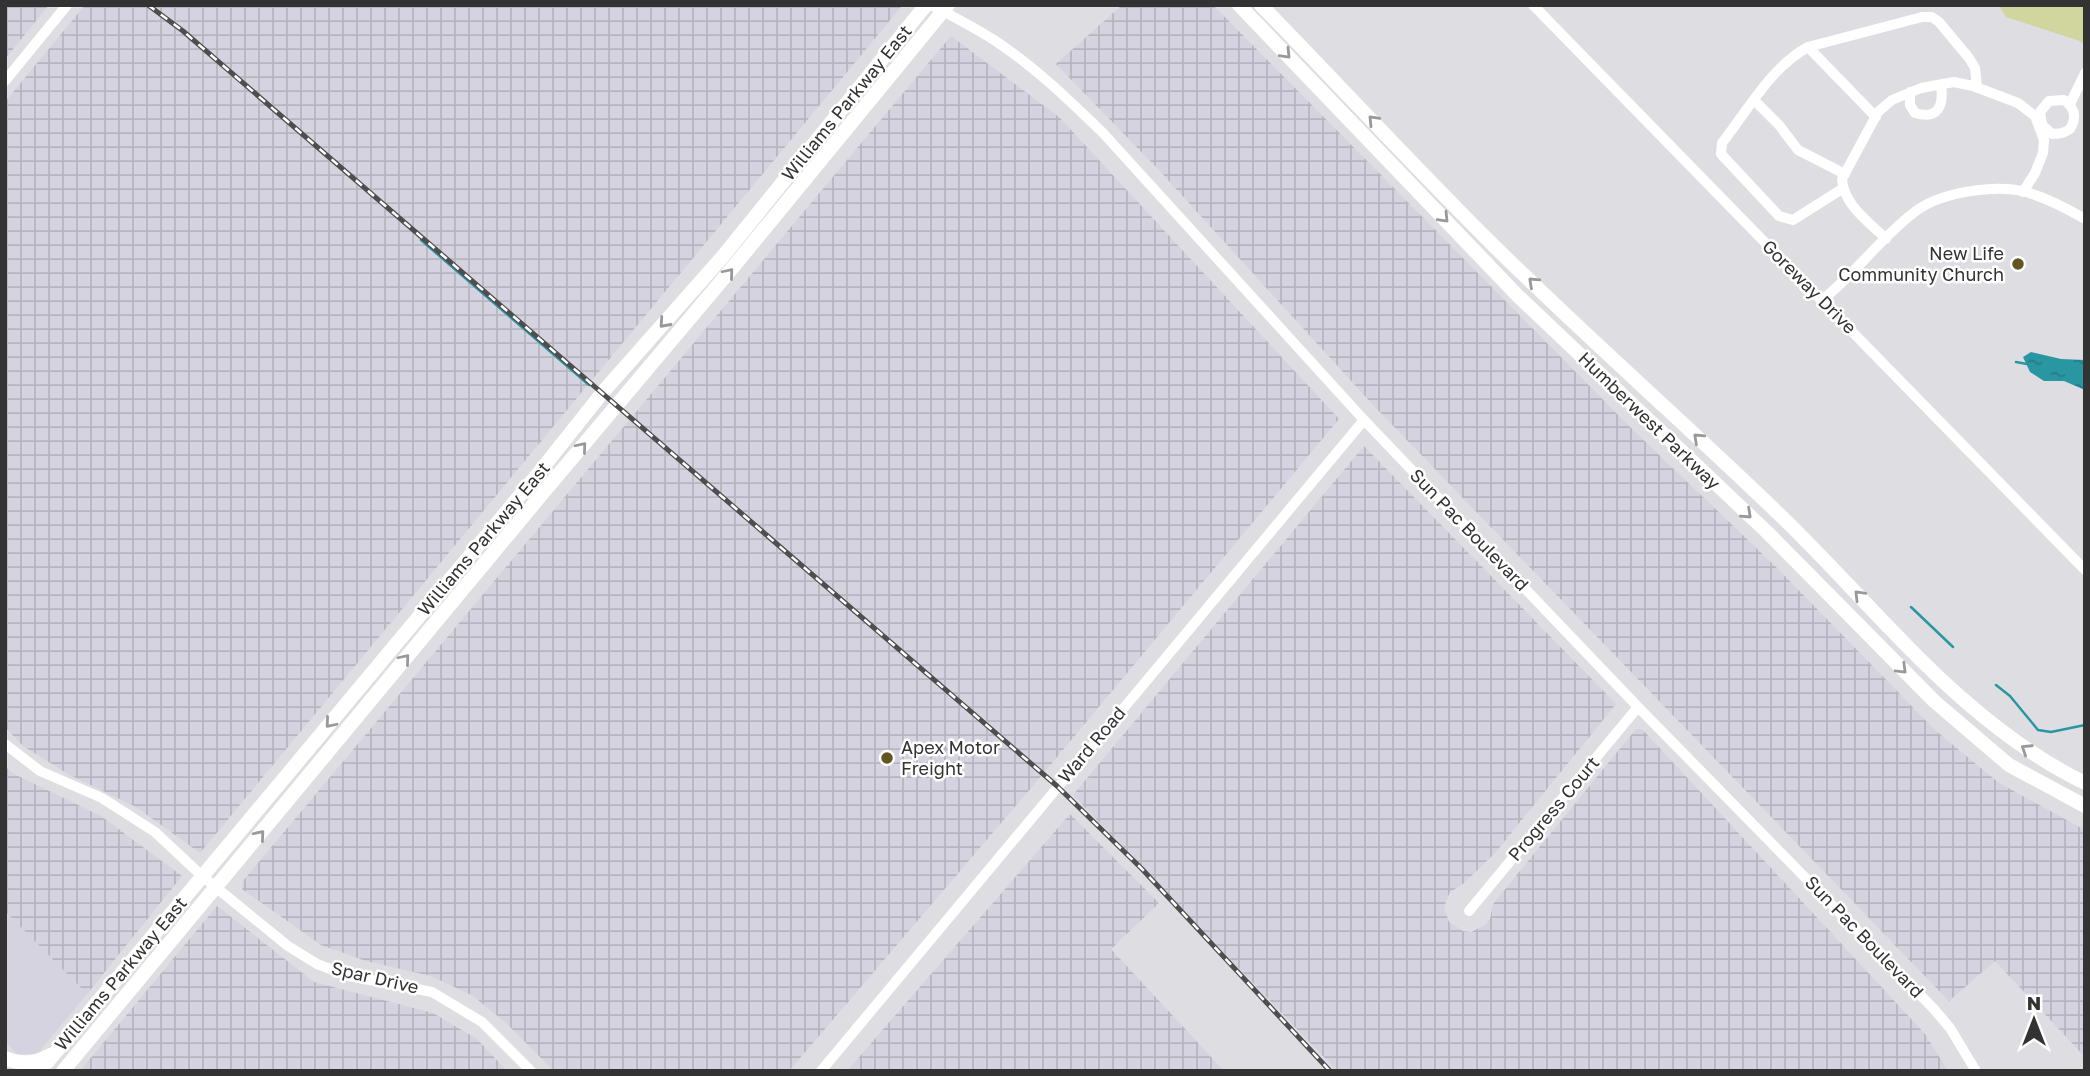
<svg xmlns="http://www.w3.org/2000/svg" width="2090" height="1076" font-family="'Golos Text',sans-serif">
  <defs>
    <pattern id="industrial-grid" width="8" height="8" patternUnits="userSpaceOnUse" patternTransform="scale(1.75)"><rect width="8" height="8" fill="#d4d3df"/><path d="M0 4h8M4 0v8" fill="none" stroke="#b6b6c0"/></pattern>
    <pattern id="water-ripples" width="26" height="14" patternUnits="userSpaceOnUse" patternTransform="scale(1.75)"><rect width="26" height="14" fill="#2997a2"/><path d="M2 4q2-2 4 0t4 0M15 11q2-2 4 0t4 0" fill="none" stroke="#247c85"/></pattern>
  </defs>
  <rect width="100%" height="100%" fill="#dedde2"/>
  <path fill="#d4d3df" d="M 5,911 L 87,994 L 37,1054 L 17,1054 L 5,1041 Z"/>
  <path fill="url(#industrial-grid)" d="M 5,5 L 49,5 L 5,59 Z
    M 85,5 L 897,5 L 901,7 L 200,853 L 136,807 L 68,774 L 23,746 L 5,727 L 5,102 Z
    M 1122,5 L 1213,5 L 1631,428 L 1775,566 L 1936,731 L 1999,783 L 2085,830 L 2085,1057 L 1995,961 L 1949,1001 L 1374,406 L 1157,168 L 1056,64 Z
    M 951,36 L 1059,117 L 1339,419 L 1032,787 L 789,1071 L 554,1071 L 506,1023 L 473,996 L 431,976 L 366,961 L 321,945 L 242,889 L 243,881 Z
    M 1364,446 L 1616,704 L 1495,853 L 1463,884 L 1450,892 L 1444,907 L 1449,922 L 1463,931 L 1471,932 L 1485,925 L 1490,919 L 1493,904 L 1636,729 L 1642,729 L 1925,1034 L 1948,1071 L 1337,1071 L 1073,795 Z
    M 5,766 L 12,773 L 101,816 L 182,876 L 87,994 L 5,911 Z
    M 1070,814 L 1159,903 L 1111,949 L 1224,1071 L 847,1071 Z
    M 217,906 L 314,982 L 433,1013 L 477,1039 L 507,1071 L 80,1071 Z"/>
  <path fill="#d0d69e" d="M 1999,5 L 2085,5 L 2085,45 L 2080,41 L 2006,17 Z"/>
  <path fill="url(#water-ripples)" d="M 2031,352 L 2061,359 L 2085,360 L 2085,390 L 2064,381 L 2044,381 L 2030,372 L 2023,357 Z"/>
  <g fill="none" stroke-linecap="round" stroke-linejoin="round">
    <path stroke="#2997a2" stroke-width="2.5" d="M 421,240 L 589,385
      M 2016,362 L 2027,364
      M 1911,607 L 1953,647
      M 1996,685 L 2010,696 L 2038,730 L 2051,732 L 2085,725"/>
    <path stroke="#fff" stroke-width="10" d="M 931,5 C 952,16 974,27 994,40 C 1034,66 1069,100 1103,133 L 1364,420 L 1638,707 L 1933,1008 L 1950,1028 L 1976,1071
      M 1533,5 L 2085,570
      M 1808,47 L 1922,17 L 1932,17 L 1939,22 L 1969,58 L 1975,68 L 1977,87
      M 5,81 L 67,5
      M 1910,92 L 1910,105 L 1915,113 C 1938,120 1944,106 1941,85
      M 1755,101 L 1779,125 L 1798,150 L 1845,174
      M 2070,104 L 2085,73
      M 2041,131 C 2053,134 2060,136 2070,129 C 2077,117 2075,108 2064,100 L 2049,101 L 2040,112 L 2042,125 L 2052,134
      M 1842,189 L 1793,220 L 1779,216 L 1721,154 L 1722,143 C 1748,110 1771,67 1808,47 L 1876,117
      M 1886,239 C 1869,222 1843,204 1842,179 L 1878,112 L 1892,100 L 1921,88 L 1954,82 L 1973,86 L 2018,103 L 2035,116 L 2044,140 L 2043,153 L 2035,173 L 2023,192
      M 1822,300 C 1856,273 1882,236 1916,211 C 1941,192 1996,184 2026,192 C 2047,198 2066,208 2085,219
      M 5,744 L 40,771 L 102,798 L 155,832 L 202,876 L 288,946 L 317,964 L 349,976 L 432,992 L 482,1022 L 531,1071
      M 1469,911 L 1638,707
      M 821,1071 L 1364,420"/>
    <path stroke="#fff" stroke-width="14" d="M 1239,5 L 1518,296 L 1768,533 L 1934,701 L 2009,765 L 2085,806
      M 1261,5 C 1336,82 1408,160 1483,235 C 1580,332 1684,422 1782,517 C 1879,611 1962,723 2085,783
      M 5,1058 C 21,1065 35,1064 50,1055
      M 40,1071 L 537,475 L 603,392 L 724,255 L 926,5
      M 63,1071 L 547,488 L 734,266 L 948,5"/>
    <defs>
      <path id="rail" d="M 148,5 L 183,31 L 1057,786 L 1142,869 L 1330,1071"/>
    </defs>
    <use href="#rail" stroke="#4e4e4f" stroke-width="5"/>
    <use href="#rail" stroke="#fff" stroke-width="2.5" stroke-dasharray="8" stroke-linecap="butt"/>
  </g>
  <defs><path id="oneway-chevron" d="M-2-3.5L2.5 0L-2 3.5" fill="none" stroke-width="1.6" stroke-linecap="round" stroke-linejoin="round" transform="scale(1.75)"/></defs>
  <g stroke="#99999a">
    <use href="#oneway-chevron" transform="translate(1286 54) rotate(46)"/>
    <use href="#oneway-chevron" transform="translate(1373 120) rotate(-134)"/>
    <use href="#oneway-chevron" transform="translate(1444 218) rotate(46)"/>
    <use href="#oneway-chevron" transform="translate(729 273) rotate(-50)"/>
    <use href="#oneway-chevron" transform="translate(1533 282) rotate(-137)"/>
    <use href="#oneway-chevron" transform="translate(664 323) rotate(132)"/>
    <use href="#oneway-chevron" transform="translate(1698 438) rotate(-137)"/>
    <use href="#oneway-chevron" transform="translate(582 447) rotate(-50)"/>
    <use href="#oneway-chevron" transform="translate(1747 514) rotate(43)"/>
    <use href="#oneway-chevron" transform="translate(1859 595) rotate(-134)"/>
    <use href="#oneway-chevron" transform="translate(405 659) rotate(-50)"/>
    <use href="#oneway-chevron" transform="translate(1902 669) rotate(45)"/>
    <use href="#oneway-chevron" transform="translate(330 723) rotate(130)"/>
    <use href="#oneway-chevron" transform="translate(2026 749) rotate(-147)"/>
    <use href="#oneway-chevron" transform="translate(260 835) rotate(-50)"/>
  </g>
  <g fill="#625521" stroke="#fff" stroke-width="2.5">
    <circle cx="2018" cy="264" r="7"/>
    <circle cx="887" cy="758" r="7"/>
  </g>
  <g text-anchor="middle" stroke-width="5" stroke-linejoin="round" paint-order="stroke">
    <g font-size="18" fill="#333334" stroke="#fff">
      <text transform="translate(847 103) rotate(-51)" y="6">Williams Parkway East</text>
      <text transform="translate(1809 287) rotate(45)" y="6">Goreway Drive</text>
      <text transform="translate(1649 421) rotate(44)" y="6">Humberwest Parkway</text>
      <text transform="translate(1469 530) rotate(46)" y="6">Sun Pac Boulevard</text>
      <text transform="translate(484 539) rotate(-50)" y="6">Williams Parkway East</text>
      <text transform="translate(1092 745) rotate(-50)" y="6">Ward Road</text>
      <text transform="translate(1554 809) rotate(-50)" y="6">Progress Court</text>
      <text transform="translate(1864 937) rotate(46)" y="6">Sun Pac Boulevard</text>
      <text transform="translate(121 974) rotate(-50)" y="6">Williams Parkway East</text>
      <text transform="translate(375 978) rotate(13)" y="6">Spar Drive</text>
    </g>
    <g font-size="18" fill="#333334" stroke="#fff" text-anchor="end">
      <text x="2004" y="260">New Life<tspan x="2004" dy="21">Community Church</tspan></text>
      <text x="901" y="754" text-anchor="start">Apex Motor<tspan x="901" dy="21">Freight</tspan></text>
    </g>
  </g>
  <rect width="2090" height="1076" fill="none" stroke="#333334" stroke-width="14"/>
  <g transform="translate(2034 1020)" stroke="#ffffff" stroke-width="5" paint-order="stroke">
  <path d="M0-5L12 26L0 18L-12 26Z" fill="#333334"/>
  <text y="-10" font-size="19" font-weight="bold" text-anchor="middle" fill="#333334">N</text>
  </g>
</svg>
